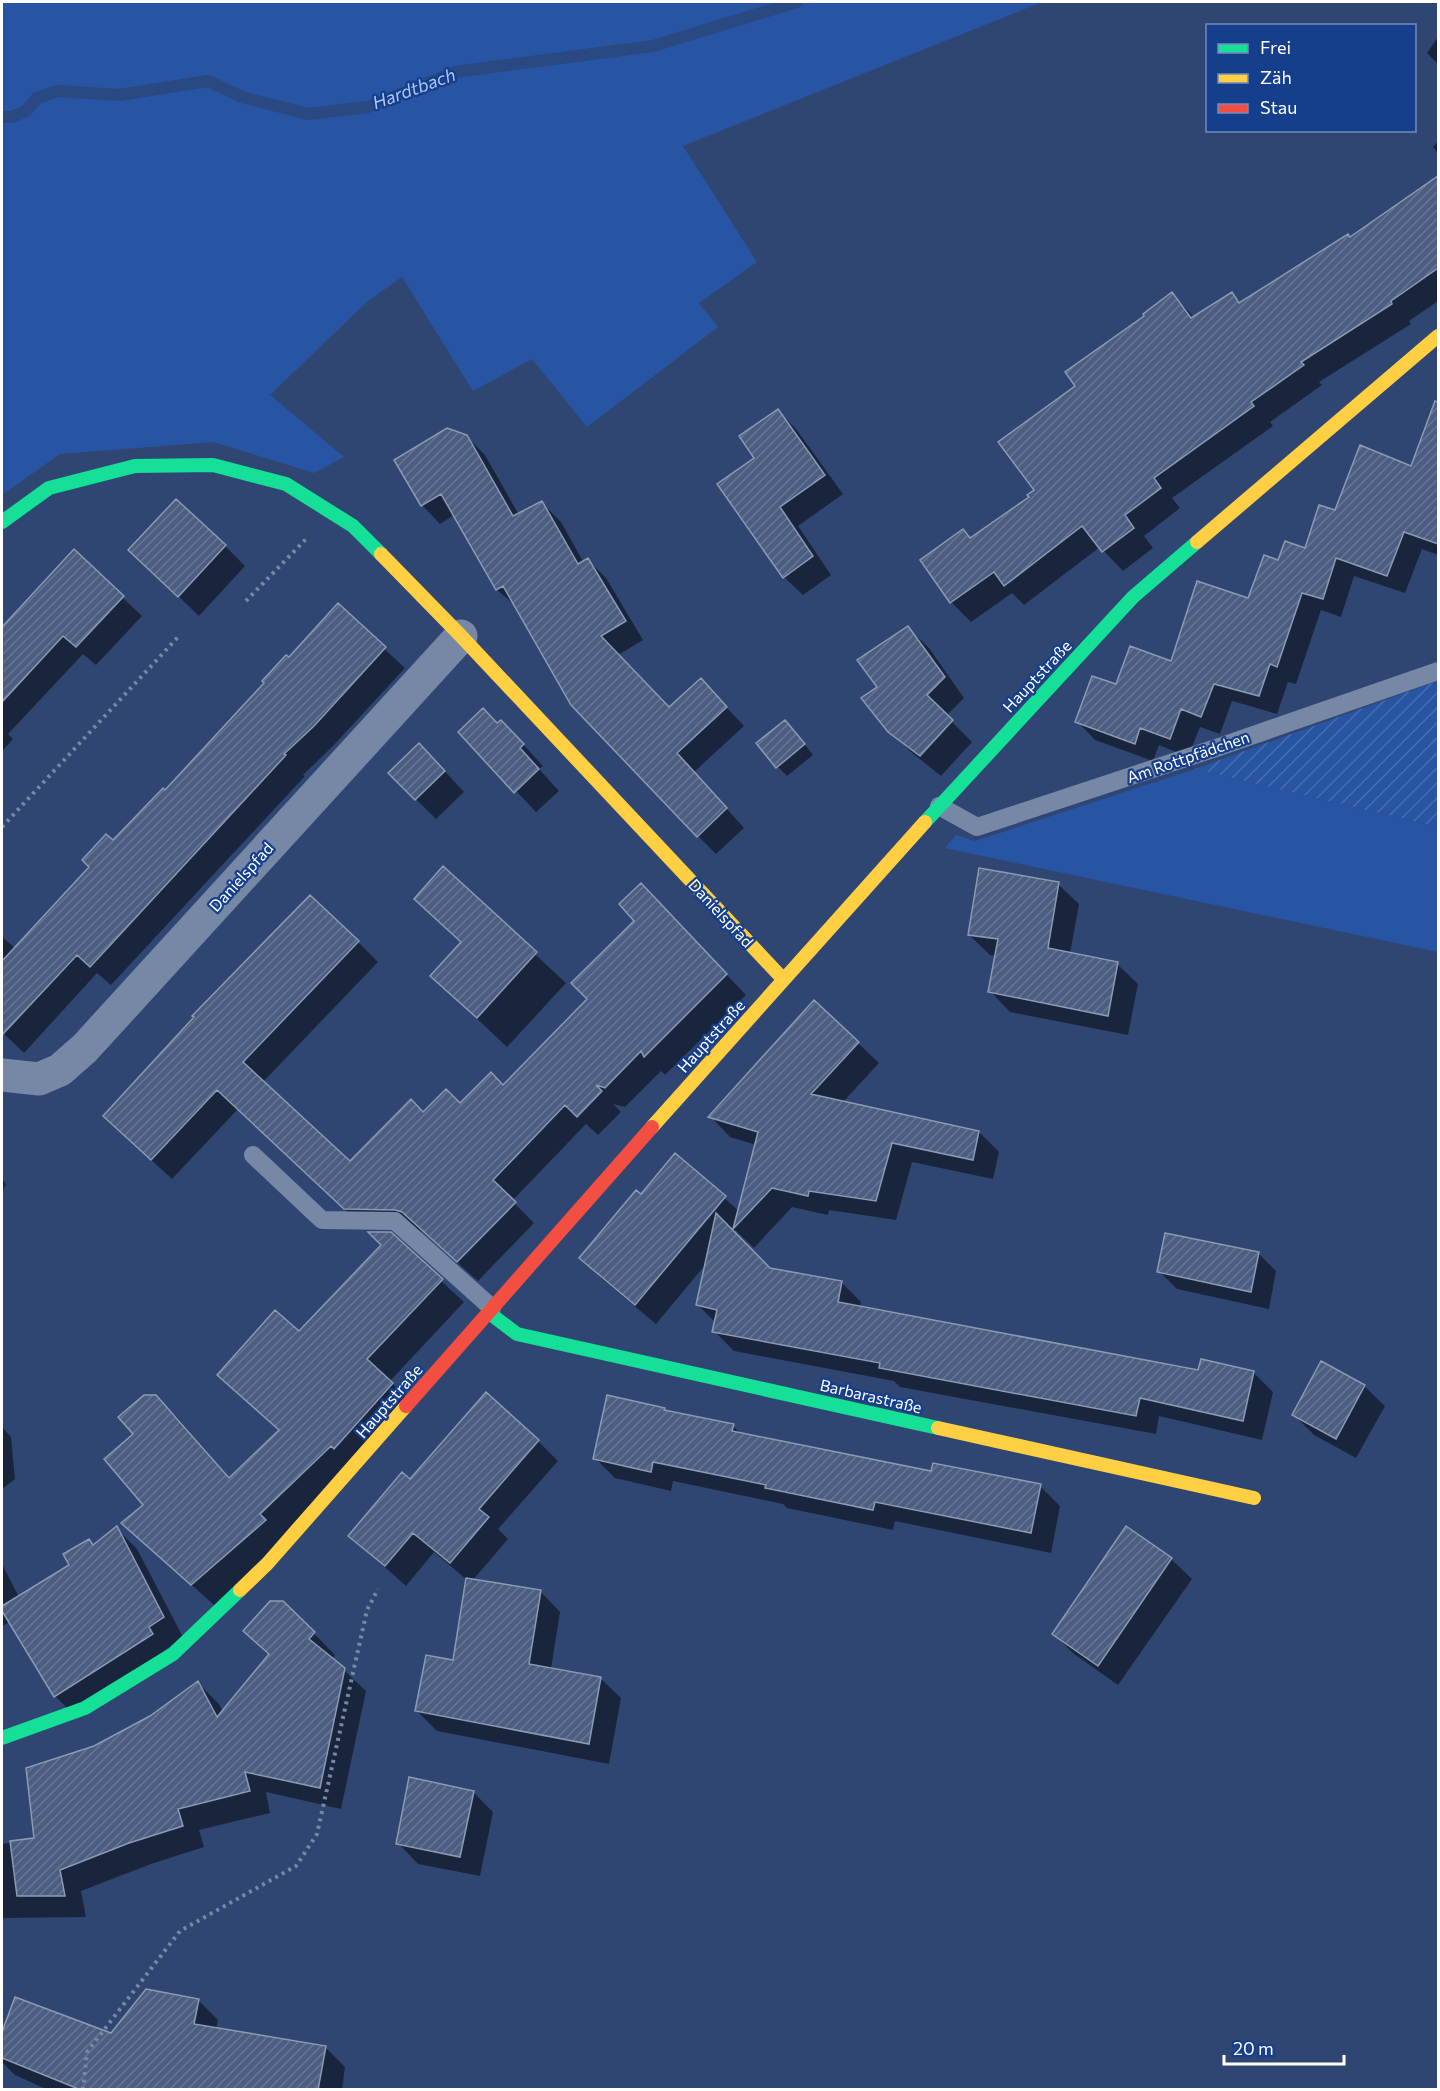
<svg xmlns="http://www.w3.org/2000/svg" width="1440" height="2091" font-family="Commissioner,sans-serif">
  <defs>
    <pattern id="garden-furrows" width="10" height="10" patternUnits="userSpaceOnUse" patternTransform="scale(1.5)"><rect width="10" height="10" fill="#2854a4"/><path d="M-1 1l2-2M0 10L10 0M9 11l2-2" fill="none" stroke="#486eb2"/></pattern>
    <pattern id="building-hatch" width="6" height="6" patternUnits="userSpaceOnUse" patternTransform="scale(1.5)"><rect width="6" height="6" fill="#4b5d80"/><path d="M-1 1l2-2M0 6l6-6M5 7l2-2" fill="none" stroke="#667593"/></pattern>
  </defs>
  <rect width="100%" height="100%" fill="#304672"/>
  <path fill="#2854a4" d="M 2,2 L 1042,2 L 683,146 L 757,262 L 699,303 L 718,327 L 587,427 L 532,359 L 473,391 L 402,277 L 368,301 L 270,395 L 344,457 L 314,473 L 214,442 L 60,454 L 2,495 Z
    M 1195,769 L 1438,827 L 1438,952 L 945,848 L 956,835 L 975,841 Z"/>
  <path fill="url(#garden-furrows)" d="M 1438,681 L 1438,827 L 1195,769 Z"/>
  <path fill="#0007" d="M 1438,37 L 1438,64 L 1427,53 Z
    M 1438,141 L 1438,153 L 1433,147 Z
    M 1438,178 L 1438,301 L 1409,321 L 1411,324 L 1319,382 L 1322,385 L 1270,422 L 1273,426 L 1172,498 L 1180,508 L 1144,536 L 1153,548 L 1123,571 L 1100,547 L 1024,605 L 1012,593 L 971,622 L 951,602 L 963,531 L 971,539 L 1031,498 L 1036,490 L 1077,386 L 1146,316 L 1172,294 L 1195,318 L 1232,294 L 1242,304 L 1350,239 Z
    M 778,411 L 796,429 L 843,494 L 798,526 L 831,575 L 803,595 L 784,577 L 756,458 Z
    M 1431,417 L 1438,420 L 1438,555 L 1422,549 L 1405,593 L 1354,576 L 1341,617 L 1321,610 L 1296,684 L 1288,682 L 1277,714 L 1232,701 L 1220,734 L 1200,727 L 1188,757 L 1159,745 L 1153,761 L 1095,740 L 1077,721 L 1117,686 L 1172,663 L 1249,600 L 1279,562 L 1306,550 L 1335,512 L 1412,468 Z
    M 466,436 L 485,455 L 519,515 L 542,503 L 561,522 L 584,563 L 588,560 L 606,578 L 643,640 L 618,655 L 670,709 L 701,680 L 744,726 L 694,772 L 744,828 L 716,854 L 698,836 L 517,607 L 497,590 L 454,515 L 440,524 L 422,505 Z
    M 225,546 L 245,566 L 199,616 L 130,550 Z
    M 74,552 L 142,616 L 96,665 L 83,654 L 8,734 L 13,739 L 2,751 L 2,629 Z
    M 338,606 L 405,668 L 333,746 L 303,775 L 305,776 L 111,985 L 97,973 L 24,1053 L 2,1032 L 2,937 L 15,948 L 113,842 L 165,792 Z
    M 908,628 L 929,648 L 964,698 L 946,716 L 972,742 L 941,776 L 911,752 L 890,731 L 879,688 Z
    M 460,732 L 521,742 L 543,766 L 539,769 L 559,791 L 536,812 Z
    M 795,732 L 813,755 L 787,776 L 778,767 Z
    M 439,765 L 464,792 L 436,819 L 390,773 Z
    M 443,869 L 566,983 L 507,1047 L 432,976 L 462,943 L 416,899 Z
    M 1058,884 L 1079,904 L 1070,954 L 1117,964 L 1138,984 L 1128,1035 L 1010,1012 L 990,991 L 996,956 L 990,955 L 969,935 Z
    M 660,905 L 746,995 L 665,1075 L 661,1071 L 625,1107 L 613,1104 L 621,1112 L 598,1135 L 586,1124 L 512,1201 L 534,1223 L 478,1281 L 423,1232 L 416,1229 L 365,1228 L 238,1109 L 172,1179 L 125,1136 L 358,942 L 378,962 L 263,1082 L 351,1163 L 423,1114 L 460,1106 L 503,1087 L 589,999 Z
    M 815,1002 L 879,1063 L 842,1103 L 979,1132 L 999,1152 L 993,1179 L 912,1162 L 896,1220 L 829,1210 L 828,1215 L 792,1207 L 754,1248 L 735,1230 L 733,1232 L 770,1269 L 841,1282 L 861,1302 L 860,1308 L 1200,1372 L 1253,1372 L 1273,1392 L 1262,1440 L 1159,1416 L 1156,1434 L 900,1387 L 894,1381 L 734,1351 L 714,1331 L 716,1323 L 697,1304 L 706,1264 L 656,1324 L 601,1278 L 581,1258 L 641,1196 L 675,1155 L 739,1211 L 756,1145 L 730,1137 L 711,1117 Z
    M 2,1179 L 6,1184 L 2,1192 Z
    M 390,1234 L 464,1302 L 390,1381 L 415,1406 L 215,1606 L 123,1523 L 146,1505 L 135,1435 L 156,1396 L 179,1419 L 230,1479 L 280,1431 L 219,1375 L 299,1333 L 383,1245 Z
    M 1258,1253 L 1276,1271 L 1269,1309 L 1177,1289 L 1159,1271 Z
    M 1364,1386 L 1385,1406 L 1356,1458 L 1314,1435 L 1294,1415 Z
    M 664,1409 L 667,1412 L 733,1426 L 741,1434 L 932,1473 L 1040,1486 L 1060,1506 L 1051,1553 L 895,1521 L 893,1530 L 787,1508 L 783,1504 L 673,1481 L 671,1491 L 615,1478 L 595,1458 Z
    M 2,1427 L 11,1437 L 15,1479 L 2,1489 Z
    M 538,1441 L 558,1461 L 498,1529 L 508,1539 L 473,1580 L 540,1591 L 560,1612 L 551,1669 L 600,1678 L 621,1698 L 609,1764 L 437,1731 L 417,1711 L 454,1662 L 467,1580 L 434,1552 L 406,1586 L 350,1536 L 410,1481 Z
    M 116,1528 L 137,1549 L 183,1637 L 75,1716 L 55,1696 L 10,1622 L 2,1626 L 2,1564 L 19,1597 L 71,1565 Z
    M 1171,1559 L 1192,1579 L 1118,1685 L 1074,1654 L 1054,1634 Z
    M 283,1602 L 335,1655 L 332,1659 L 366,1691 L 341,1809 L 266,1792 L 270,1813 L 199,1830 L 204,1847 L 151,1864 L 81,1891 L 86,1917 L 2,1918 L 2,1844 L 36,1839 L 94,1747 L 151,1718 L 198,1683 L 219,1704 L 223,1712 L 270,1655 L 245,1631 Z
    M 473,1792 L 493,1812 L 480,1876 L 418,1864 L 398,1843 Z
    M 16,1999 L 111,2035 L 198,2000 L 218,2020 L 216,2029 L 325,2047 L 345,2067 L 342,2090 L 48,2090 L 15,2075 L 2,2062 L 2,2036 Z"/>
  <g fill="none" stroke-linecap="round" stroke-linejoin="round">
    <path stroke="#2a4881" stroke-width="12" d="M 2,117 L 12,117 L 26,111 L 37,98 L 57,91 L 119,95 L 208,81 L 242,97 L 308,114 L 368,107 L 455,72 L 653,46 L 797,2"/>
  </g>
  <path fill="url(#building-hatch)" stroke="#8c9ab3" stroke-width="1.5" d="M 1438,176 L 1438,268 L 1391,301 L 1392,304 L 1301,362 L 1304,365 L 1251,402 L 1254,406 L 1154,478 L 1161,488 L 1125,515 L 1134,528 L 1102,552 L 1082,526 L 1004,586 L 994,572 L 950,603 L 920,560 L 963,529 L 970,538 L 1029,497 L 1027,495 L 1034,490 L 998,442 L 1075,386 L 1065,372 L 1144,316 L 1143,314 L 1172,292 L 1191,318 L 1232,292 L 1239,303 L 1348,234 L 1350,237 Z
    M 1435,401 L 1438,402 L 1438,544 L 1404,532 L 1387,576 L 1336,558 L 1323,599 L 1302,593 L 1277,667 L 1270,664 L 1259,696 L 1214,684 L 1201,717 L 1181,709 L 1170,739 L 1140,728 L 1135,744 L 1075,722 L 1092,676 L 1116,684 L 1130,646 L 1171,661 L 1197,581 L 1248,598 L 1264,555 L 1278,560 L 1285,541 L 1305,548 L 1319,505 L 1335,510 L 1360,445 L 1411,466 Z
    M 778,409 L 825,475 L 780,507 L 813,556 L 783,578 L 717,484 L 754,458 L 739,436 Z
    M 447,428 L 467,435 L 513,516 L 542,501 L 578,564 L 588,558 L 626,621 L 601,636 L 669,707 L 701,678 L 727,707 L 677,753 L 727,808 L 697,837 L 571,705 L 503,586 L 496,590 L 441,494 L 421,506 L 394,460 Z
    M 176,499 L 226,545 L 178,597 L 128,550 Z
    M 74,549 L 124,596 L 76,647 L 63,636 L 2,702 L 2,627 Z
    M 338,603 L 386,647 L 314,726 L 284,754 L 286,755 L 90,967 L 77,955 L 2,1035 L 2,961 L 89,867 L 82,860 L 106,834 L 113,840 L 163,788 L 165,790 L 264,683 L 262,681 L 286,655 L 289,657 Z
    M 908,626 L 945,677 L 927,695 L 953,720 L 920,756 L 888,732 L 861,698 L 877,687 L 857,660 Z
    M 483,708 L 497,723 L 501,720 L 524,744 L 520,748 L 539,769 L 514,793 L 458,732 Z
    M 785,720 L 805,744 L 776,768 L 756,743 Z
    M 419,743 L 445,771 L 415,800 L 388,773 Z
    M 443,866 L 537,952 L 477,1018 L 430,976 L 461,942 L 414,899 Z
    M 979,868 L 1059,882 L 1048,948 L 1118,962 L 1108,1016 L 988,992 L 998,939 L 968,935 Z
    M 641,883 L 727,974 L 644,1057 L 641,1051 L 605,1088 L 596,1085 L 602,1091 L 577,1117 L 565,1105 L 493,1180 L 516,1202 L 457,1262 L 402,1212 L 395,1210 L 344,1209 L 217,1090 L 151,1160 L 103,1116 L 194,1017 L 192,1016 L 310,895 L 359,941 L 243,1062 L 350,1161 L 411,1099 L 423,1112 L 446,1089 L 460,1103 L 491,1072 L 503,1085 L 587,999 L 571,983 L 634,921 L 619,904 Z
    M 814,1000 L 859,1042 L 811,1094 L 979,1131 L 973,1160 L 892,1143 L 876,1201 L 809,1191 L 808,1196 L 772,1188 L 733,1229 L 758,1132 L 708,1117 Z
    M 675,1153 L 726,1196 L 635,1305 L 579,1258 L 636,1190 L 641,1194 Z
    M 716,1213 L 770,1268 L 842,1281 L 838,1302 L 1198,1370 L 1201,1359 L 1254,1371 L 1243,1421 L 1140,1398 L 1136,1416 L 879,1368 L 880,1363 L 712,1332 L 717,1310 L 696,1305 Z
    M 368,1232 L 391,1232 L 443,1279 L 367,1359 L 393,1383 L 334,1449 L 331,1446 L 260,1514 L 266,1520 L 191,1585 L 121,1523 L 143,1505 L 104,1459 L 133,1434 L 118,1417 L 144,1395 L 156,1395 L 229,1478 L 279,1430 L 217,1375 L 275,1310 L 299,1331 L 381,1245 Z
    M 1165,1233 L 1259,1252 L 1251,1292 L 1157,1272 Z
    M 1321,1361 L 1365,1385 L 1336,1439 L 1292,1415 Z
    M 486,1392 L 539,1440 L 479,1509 L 489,1517 L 450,1563 L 413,1533 L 385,1566 L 348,1536 L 402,1472 L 410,1479 Z
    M 607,1395 L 665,1408 L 664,1410 L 734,1424 L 732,1431 L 931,1471 L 933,1463 L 1041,1484 L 1031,1533 L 875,1502 L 873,1510 L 765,1488 L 766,1485 L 653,1462 L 651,1472 L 593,1459 Z
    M 117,1526 L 164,1617 L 149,1627 L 153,1634 L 54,1697 L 2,1611 L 2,1606 L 69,1565 L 63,1554 L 89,1539 L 93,1545 Z
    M 1126,1526 L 1172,1558 L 1098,1666 L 1052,1634 Z
    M 466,1578 L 541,1590 L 529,1664 L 601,1677 L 589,1744 L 415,1711 L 426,1655 L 453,1660 Z
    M 270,1601 L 283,1601 L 315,1632 L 309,1639 L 345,1668 L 320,1788 L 245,1772 L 250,1791 L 178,1809 L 183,1826 L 129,1843 L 60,1870 L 65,1896 L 17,1896 L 10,1841 L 34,1838 L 26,1768 L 94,1746 L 150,1716 L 198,1681 L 217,1717 L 269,1654 L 243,1631 Z
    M 409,1777 L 474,1791 L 460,1857 L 396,1844 Z
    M 146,1989 L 199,1999 L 194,2024 L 326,2046 L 318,2090 L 81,2090 L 2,2058 L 2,2032 L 15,1997 L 111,2033 Z"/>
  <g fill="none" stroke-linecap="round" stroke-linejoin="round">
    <path stroke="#7787a6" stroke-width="4" stroke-dasharray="3 4.5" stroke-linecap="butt" d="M 246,601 L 306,539
      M 2,827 L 179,636
      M 83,2090 L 87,2052 L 180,1931 L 296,1866 L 317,1834 L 367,1610 L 378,1589"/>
    <path stroke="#7787a6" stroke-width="18" d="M 939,806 L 977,827 L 1222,746 L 1438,671
      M 253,1155 L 322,1220 L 395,1221 L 492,1308"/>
    <path stroke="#7787a6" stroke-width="33" d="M 2,1075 L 39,1079 L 60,1070 L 85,1048 L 461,636"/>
    <path stroke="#16e098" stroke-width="14" d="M 2,522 L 49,488 L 135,466 L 213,465 L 286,484 L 353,526 L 381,554
      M 925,822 L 1133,597 L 1197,542
      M 488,1312 L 517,1334 L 938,1428
      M 2,1738 L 85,1708 L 173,1654 L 240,1590"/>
    <path stroke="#ffcf43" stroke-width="14" d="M 1197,542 L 1438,336
      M 381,554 L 461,636 L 783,979
      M 652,1127 L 925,822
      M 938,1428 L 1254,1498
      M 240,1590 L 267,1564 L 406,1406"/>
    <path stroke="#f24e42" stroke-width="14" d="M 406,1406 L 652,1127"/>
  </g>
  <g text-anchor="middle" stroke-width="4.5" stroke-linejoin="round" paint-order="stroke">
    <g font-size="16" fill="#fff" stroke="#153e8d">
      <text transform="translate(1037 676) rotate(-47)" y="6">Hauptstraße</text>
      <text transform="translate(1188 757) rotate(-19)" y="6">Am Rottpfädchen</text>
      <text transform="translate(241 877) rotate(-48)" y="6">Danielspfad</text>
      <text transform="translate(721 913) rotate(47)" y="6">Danielspfad</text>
      <text transform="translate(711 1036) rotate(-48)" y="6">Hauptstraße</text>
      <text transform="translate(871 1396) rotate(13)" y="6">Barbarastraße</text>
      <text transform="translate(389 1401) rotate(-49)" y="6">Hauptstraße</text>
    </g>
    <g font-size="18" font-style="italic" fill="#abc7f7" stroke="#153e8d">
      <text transform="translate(414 89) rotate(-20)" y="6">Hardtbach</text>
    </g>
  </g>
  <rect width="1440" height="2091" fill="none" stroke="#ffffff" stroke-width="6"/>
  <rect x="1206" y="24" width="210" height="108" fill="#153e8d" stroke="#738bbb" stroke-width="1.5"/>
  <rect x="1218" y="44" width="30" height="9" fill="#16e098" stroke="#738bbb" stroke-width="1.5"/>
  <text x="1260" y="54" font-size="18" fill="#ffffff">Frei</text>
  <rect x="1218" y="74" width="30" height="9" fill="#ffcf43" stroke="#738bbb" stroke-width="1.5"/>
  <text x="1260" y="84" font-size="18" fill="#ffffff">Zäh</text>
  <rect x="1218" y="104" width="30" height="9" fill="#f24e42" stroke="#738bbb" stroke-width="1.5"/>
  <text x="1260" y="114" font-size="18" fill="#ffffff">Stau</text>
  <path d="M1224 2055v9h120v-9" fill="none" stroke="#ffffff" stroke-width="3"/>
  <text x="1233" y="2055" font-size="18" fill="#ffffff" stroke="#153e8d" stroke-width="4.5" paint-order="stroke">20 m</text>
</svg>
